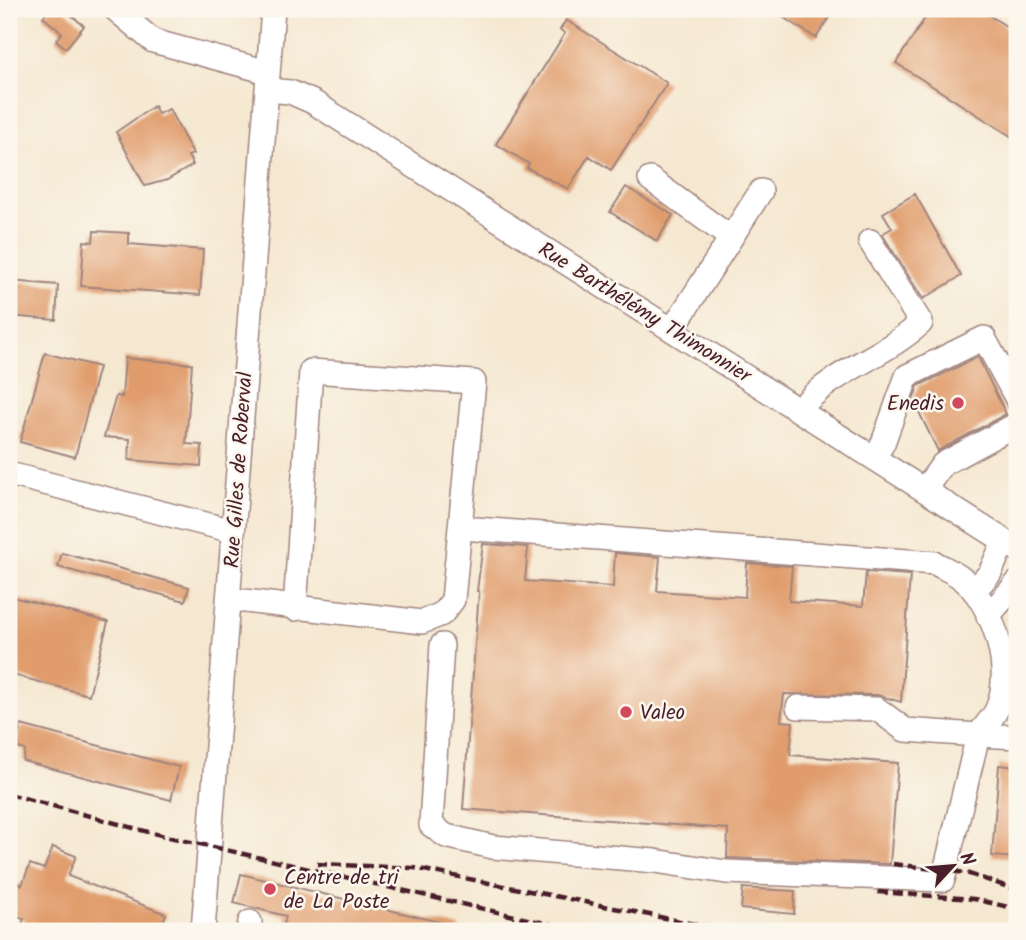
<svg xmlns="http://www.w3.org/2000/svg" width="1026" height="940" font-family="Kalam,sans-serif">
  <rect width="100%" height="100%" fill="#fbf7ec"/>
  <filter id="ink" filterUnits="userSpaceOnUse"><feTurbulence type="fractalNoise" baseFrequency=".0143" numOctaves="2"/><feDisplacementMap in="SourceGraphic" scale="14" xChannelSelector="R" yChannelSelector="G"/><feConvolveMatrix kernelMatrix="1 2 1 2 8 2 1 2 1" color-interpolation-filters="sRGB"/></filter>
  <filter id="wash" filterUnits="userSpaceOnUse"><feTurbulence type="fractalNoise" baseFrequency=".00686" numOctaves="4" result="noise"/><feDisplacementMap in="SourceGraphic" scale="28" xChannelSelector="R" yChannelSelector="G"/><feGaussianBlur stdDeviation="1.57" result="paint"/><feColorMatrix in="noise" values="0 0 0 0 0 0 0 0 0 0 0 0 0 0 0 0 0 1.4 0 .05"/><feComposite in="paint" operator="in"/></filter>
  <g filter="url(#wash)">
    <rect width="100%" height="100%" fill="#f5e8d1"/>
    <g id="blocks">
      <path fill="#e09c6c" d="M 50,9 L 64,9 L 84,26 L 66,48 L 56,40 L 62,33 L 43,17 Z
        M 770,9 L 835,9 L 816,38 Z
        M 931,9 L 979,9 L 1017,33 L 1017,140 L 896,63 Z
        M 566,20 L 667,83 L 611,170 L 589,156 L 568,189 L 527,168 L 529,164 L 496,144 L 565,33 L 560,30 Z
        M 154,106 L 158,114 L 169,109 L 193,154 L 188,156 L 193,165 L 167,180 L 145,186 L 116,132 Z
        M 626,187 L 673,215 L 657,241 L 610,212 Z
        M 915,194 L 961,276 L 923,299 L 882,234 L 892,228 L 883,213 Z
        M 94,231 L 129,233 L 129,244 L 203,250 L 200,295 L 81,286 L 84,241 L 93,242 Z
        M 9,281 L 58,285 L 56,320 L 9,316 Z
        M 45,353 L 99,367 L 75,457 L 20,442 Z
        M 978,357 L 1006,414 L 938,451 L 913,400 L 918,386 Z
        M 125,358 L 192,364 L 186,444 L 202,445 L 201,466 L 129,460 L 130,439 L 104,437 L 116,396 L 122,397 Z
        M 483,544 L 528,547 L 525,581 L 613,587 L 615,553 L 660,557 L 657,591 L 745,597 L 747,563 L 792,566 L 789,601 L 863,606 L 866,572 L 910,575 L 901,702 L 877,695 L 784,694 L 781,721 L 793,722 L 790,755 L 898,763 L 890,864 L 727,858 L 728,829 L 463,809 L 479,591 L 477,591 Z
        M 62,553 L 189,587 L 185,601 L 58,567 Z
        M 9,596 L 108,622 L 89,695 L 9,674 Z
        M 21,725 L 179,767 L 171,800 L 23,761 L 25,750 L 15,747 Z
        M 999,765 L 1017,767 L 1017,858 L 992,856 Z
        M 53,847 L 76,856 L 68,876 L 166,914 L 160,931 L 20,931 L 24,919 L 11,915 L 15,904 L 9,902 L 9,880 L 22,885 L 30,864 L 44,869 Z
        M 241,874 L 460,927 L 460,931 L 282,931 L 286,916 L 234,903 Z
        M 743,888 L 795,891 L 794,914 L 741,909 Z"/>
    </g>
  </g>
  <g filter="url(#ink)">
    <use href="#blocks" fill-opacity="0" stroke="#a0847e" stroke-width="2"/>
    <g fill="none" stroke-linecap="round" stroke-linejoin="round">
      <defs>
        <path id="minor" d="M 115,9 L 153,41 L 268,72
          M 267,90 L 290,92 L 313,102 L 1017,549
          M 650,179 L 731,238
          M 672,330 L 761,191
          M 799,410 C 831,371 884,357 921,323 L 870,241
          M 874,458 L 883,443 L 907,376 L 984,338 L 1017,399
          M 9,474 L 233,531
          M 924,490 L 943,464 L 1017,424
          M 462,528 L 935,563 C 945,569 959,574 967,583 C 995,610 1013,671 997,709 C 993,718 984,727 978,735 L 905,730 L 877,709 L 798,707
          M 974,591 L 990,573 L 1004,541
          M 228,599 L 422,622 L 442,614 L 453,600 L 474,382 L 311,371 L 295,609
          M 988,616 L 1017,583
          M 442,645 L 431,825 L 446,836 L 493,847 L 655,861 L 726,872 L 943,880 L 978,735 L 1017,737
          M 203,931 L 273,9
          M 248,931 L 250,922"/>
      </defs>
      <use href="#minor" stroke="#a0847e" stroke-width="26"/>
      <use href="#minor" stroke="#fff" stroke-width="23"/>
      <path stroke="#4a1f2b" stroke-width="4.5" stroke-dasharray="10 5" stroke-linecap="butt" d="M 9,794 L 152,833 L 580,931
        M 317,864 L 414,868 L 730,931
        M 893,864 L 966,873 L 1017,890
        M 878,892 L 974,899 L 1017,909"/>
    </g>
  </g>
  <g fill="#d1495b" stroke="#fbf7ec" stroke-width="2.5">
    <circle cx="958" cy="403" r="7"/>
    <circle cx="626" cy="712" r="7"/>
    <circle cx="270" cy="889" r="7"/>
  </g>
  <g text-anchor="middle" stroke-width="5" stroke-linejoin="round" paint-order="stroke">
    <g font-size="21" fill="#4a1f2b" stroke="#fbf7ec">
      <text transform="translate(645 312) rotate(32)" y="7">Rue Barthélémy Thimonnier</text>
      <text transform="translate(238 470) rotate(-86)" y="7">Rue Gilles de Roberval</text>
    </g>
    <g font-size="21" fill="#4a1f2b" stroke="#fbf7ec" text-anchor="start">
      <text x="944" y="410" text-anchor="end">Enedis</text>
      <text x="640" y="719">Valeo</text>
      <text x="284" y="884">Centre de tri<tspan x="284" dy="24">de La Poste</tspan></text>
    </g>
  </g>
  <rect width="1026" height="940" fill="none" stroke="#fbf7ec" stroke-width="35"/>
  <g transform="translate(953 866) rotate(64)" stroke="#fbf7ec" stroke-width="5" paint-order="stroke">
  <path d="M0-5L12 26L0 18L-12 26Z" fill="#4a1f2b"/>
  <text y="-10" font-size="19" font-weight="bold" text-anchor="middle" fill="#4a1f2b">N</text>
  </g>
</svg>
